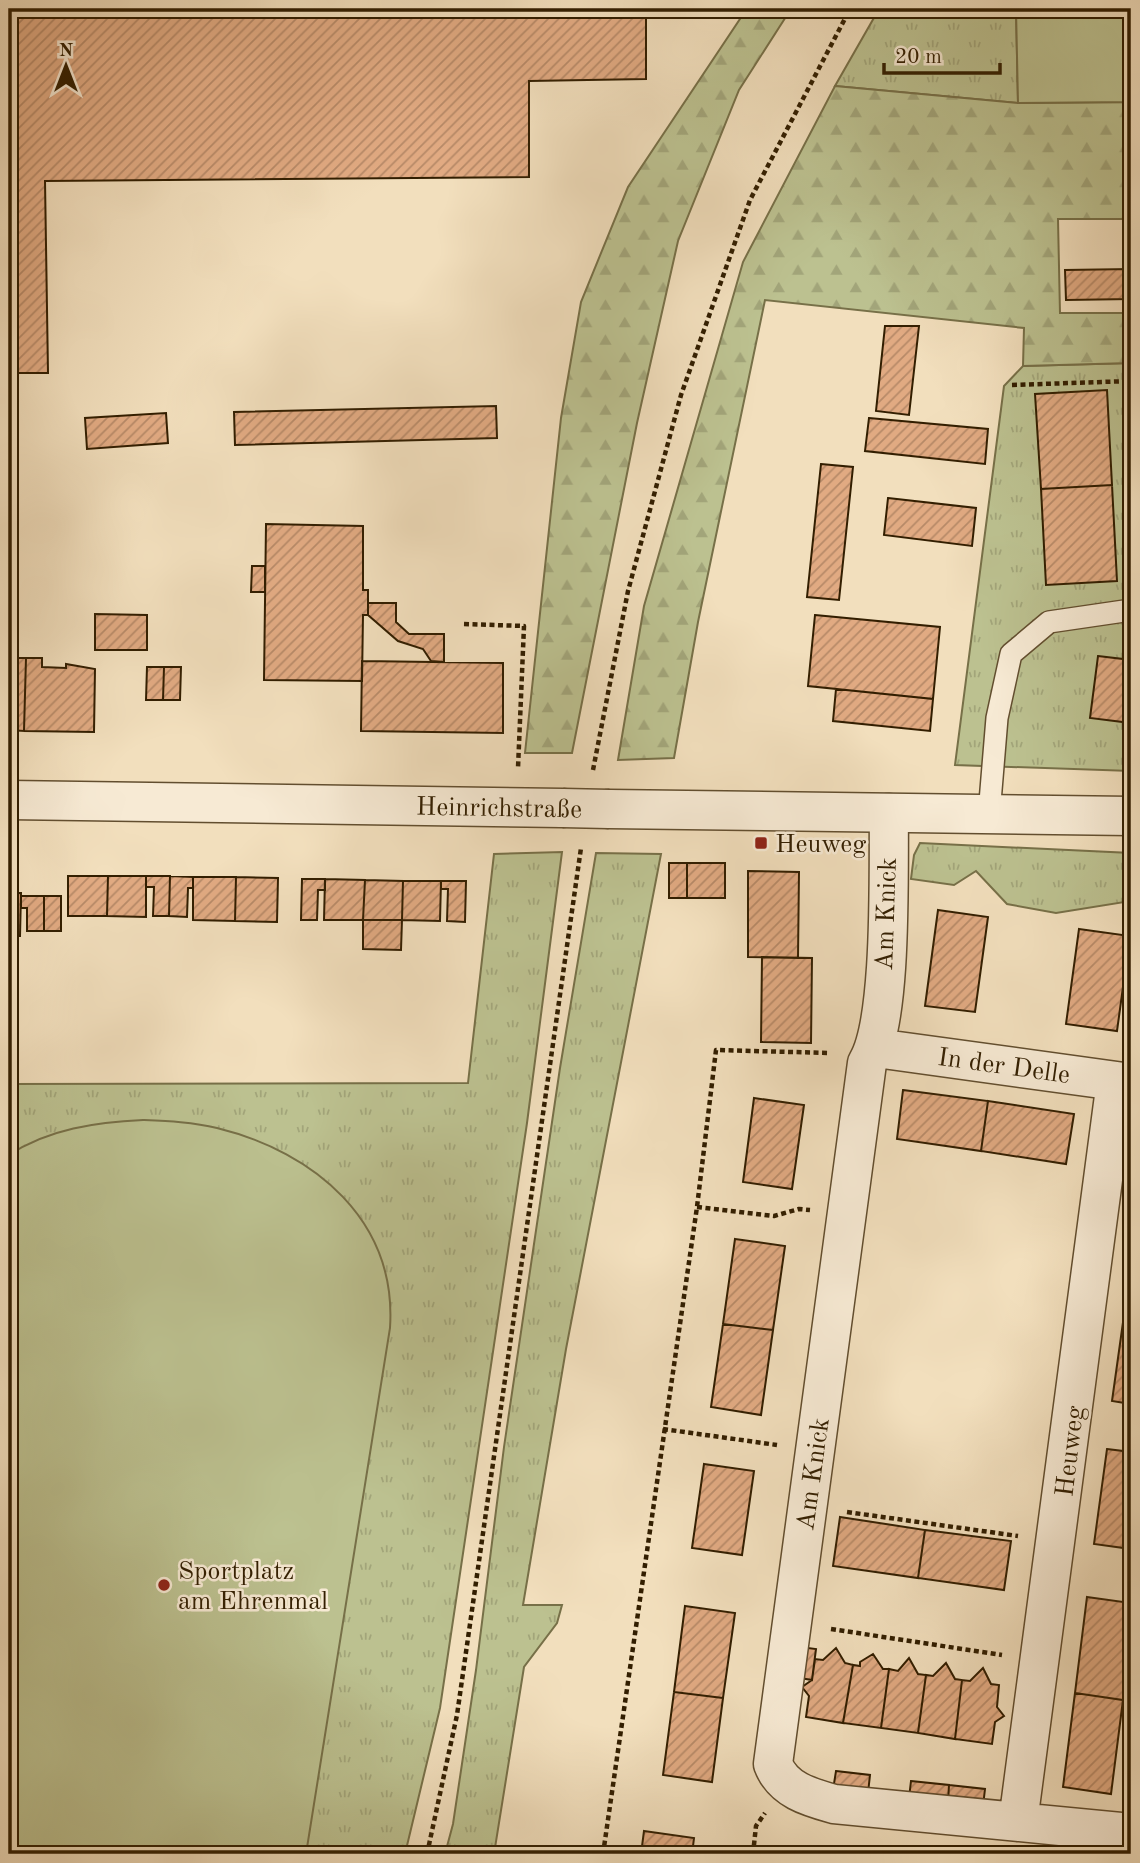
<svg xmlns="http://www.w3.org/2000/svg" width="1140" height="1863" font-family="'Old Standard TT',serif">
  <defs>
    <pattern id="grass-tufts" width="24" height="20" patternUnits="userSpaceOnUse" patternTransform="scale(1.75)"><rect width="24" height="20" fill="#bcc190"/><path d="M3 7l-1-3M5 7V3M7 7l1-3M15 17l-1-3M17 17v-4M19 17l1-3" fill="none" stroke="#a2a57a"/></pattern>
    <pattern id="forest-firs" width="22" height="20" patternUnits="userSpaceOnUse" patternTransform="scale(1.75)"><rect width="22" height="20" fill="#bcc190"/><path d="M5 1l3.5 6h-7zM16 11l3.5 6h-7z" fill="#a2a57a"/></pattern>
    <pattern id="building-hatch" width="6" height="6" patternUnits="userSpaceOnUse" patternTransform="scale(1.75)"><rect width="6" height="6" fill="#e1aa82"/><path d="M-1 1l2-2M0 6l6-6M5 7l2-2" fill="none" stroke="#b78a68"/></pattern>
  </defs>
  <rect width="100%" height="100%" fill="#f2dfbd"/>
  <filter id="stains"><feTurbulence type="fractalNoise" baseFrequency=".00286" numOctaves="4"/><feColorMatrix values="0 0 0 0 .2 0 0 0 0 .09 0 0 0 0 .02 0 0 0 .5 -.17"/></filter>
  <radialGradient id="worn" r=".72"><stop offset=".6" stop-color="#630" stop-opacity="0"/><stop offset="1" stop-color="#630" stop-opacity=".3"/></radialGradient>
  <path fill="url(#grass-tufts)" stroke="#777048" stroke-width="2" d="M 879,9 L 1016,9 L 1018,103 L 835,86 Z
    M 1131,363 L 1131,771 L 955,765 L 1004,386 L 1023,366 Z
    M 920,843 L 1131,853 L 1131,901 L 1056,913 L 1007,904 L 976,871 L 954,885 L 911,879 L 914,855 Z
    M 562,852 L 527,1123 L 440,1708 L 405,1854 L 9,1854 L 9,1084 L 468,1083 L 494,854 Z
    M 596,853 L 661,854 L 566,1349 L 523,1605 L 562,1605 L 557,1623 L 524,1667 L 494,1854 L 445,1854 L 453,1824 L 476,1670 L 504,1447 L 560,1068 Z"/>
  <path fill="url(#forest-firs)" stroke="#777048" stroke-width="2" d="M 789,12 L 739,90 L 678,241 L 637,423 L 572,753 L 525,753 L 561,418 L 581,302 L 628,187 L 742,16 Z
    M 835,86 L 1018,103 L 1131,102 L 1131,219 L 1058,219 L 1060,313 L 1131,313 L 1131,363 L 1023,366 L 1024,328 L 765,300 L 698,622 L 674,758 L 618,760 L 644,606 L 743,262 Z"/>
  <path fill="#bcc190" stroke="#777048" stroke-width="2" d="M 1016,9 L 1131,9 L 1131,102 L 1018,103 Z
    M 143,1120 C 167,1121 193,1122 217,1128 C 315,1152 397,1221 390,1328 L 306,1854 L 9,1854 L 9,1155 C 48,1129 97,1122 143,1120 Z"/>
  <path fill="url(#building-hatch)" stroke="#321e00" stroke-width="2" d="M 9,9 L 646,9 L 646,79 L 529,81 L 529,177 L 45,181 L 48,373 L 9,373 Z
    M 1038,9 L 1084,9 L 1083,16 L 1038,11 Z
    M 1131,269 L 1131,299 L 1066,300 L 1065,270 Z
    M 885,326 L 919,326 L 909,415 L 876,411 Z
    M 1107,390 L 1112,485 L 1041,489 L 1035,394 Z
    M 496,406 L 497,438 L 235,445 L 234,412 Z
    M 166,413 L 168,443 L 87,449 L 85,418 Z
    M 869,418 L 988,429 L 985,464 L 865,451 Z
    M 821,464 L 853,467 L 839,600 L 807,597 Z
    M 1112,485 L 1117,581 L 1046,585 L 1041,489 Z
    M 888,498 L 976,508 L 972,546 L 884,535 Z
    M 266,524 L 363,526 L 363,590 L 368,590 L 368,615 L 363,615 L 362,681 L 264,680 Z
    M 252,566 L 265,566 L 265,592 L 251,592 Z
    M 368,603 L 396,603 L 396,622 L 409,634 L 444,634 L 444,662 L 431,661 L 423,649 L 398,641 L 368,615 Z
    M 95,614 L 147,615 L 147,650 L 95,650 Z
    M 815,615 L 940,627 L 933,699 L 808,686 Z
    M 1098,656 L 1131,660 L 1131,723 L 1090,718 Z
    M 11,658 L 26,658 L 24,731 L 9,730 Z
    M 26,658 L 42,658 L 42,667 L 66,668 L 66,664 L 95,669 L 94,732 L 24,731 Z
    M 362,661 L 503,663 L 503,733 L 361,731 Z
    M 147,667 L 164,667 L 163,700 L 146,700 Z
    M 164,667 L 181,667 L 180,700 L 163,700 Z
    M 836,689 L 933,699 L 930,731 L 833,721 Z
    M 669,863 L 687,863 L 687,898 L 669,898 Z
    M 687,863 L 725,863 L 725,898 L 687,898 Z
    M 748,871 L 799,872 L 798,958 L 748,957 Z
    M 68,876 L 108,876 L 107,916 L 68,916 Z
    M 108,876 L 146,876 L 146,917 L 107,916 Z
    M 146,876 L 170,876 L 169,916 L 153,916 L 154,887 L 146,887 Z
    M 170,876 L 193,877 L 193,888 L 188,888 L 187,917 L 169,916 Z
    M 193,877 L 236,877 L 235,921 L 193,920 Z
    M 236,877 L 278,878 L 277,922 L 235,921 Z
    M 302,879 L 325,879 L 325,890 L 318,890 L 317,920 L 301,920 Z
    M 325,879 L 365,880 L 363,920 L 324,920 Z
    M 365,880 L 403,881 L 402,920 L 363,920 Z
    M 403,881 L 441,881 L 440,921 L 402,920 Z
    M 441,881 L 466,881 L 465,922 L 447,921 L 448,889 L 441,889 Z
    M 9,893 L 21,893 L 20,936 L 9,936 Z
    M 21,896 L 44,896 L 44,931 L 27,931 L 27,908 L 21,908 Z
    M 44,896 L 61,896 L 61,931 L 44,931 Z
    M 938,910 L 988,917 L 975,1012 L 925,1006 Z
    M 363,920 L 402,920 L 401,950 L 363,949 Z
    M 1079,929 L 1130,936 L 1117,1031 L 1066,1024 Z
    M 762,957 L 812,958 L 811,1043 L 761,1042 Z
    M 903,1090 L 988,1101 L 981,1151 L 897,1139 Z
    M 754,1098 L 804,1105 L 792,1189 L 743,1182 Z
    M 988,1101 L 1074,1114 L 1066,1164 L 981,1151 Z
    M 735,1239 L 785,1246 L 773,1330 L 723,1324 Z
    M 1125,1308 L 1131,1308 L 1131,1404 L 1112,1401 Z
    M 723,1324 L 773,1330 L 761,1415 L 711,1407 Z
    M 1107,1449 L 1131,1452 L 1131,1549 L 1094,1544 Z
    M 704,1464 L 754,1471 L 742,1555 L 692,1548 Z
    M 840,1517 L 925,1530 L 918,1578 L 833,1566 Z
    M 925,1530 L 1011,1541 L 1004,1590 L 918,1578 Z
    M 1087,1597 L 1131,1603 L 1131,1639 L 1123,1700 L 1075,1693 Z
    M 685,1606 L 735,1613 L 723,1698 L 674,1692 Z
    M 800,1647 L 816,1649 L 812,1680 L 794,1677 Z
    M 836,1648 L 845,1663 L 853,1665 L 843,1723 L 806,1717 L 809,1696 L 802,1687 L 812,1680 L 815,1659 L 823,1660 Z
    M 873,1654 L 883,1669 L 889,1669 L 881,1728 L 843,1723 L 853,1665 L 860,1666 L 860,1662 Z
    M 909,1658 L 918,1674 L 926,1675 L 918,1733 L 881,1728 L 889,1669 L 898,1671 Z
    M 946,1663 L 955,1679 L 962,1680 L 955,1739 L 918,1733 L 926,1675 L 933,1676 Z
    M 983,1668 L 991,1684 L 999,1685 L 997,1707 L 1004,1716 L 995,1722 L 992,1744 L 955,1739 L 962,1680 L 970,1681 Z
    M 674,1692 L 723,1698 L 712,1782 L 663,1775 Z
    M 1075,1693 L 1123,1700 L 1111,1794 L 1063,1787 Z
    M 836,1771 L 870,1775 L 868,1793 L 833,1790 Z
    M 911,1781 L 949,1785 L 948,1802 L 909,1798 Z
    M 949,1785 L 985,1789 L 983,1806 L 948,1802 Z
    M 644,1831 L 694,1838 L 692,1854 L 641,1854 Z"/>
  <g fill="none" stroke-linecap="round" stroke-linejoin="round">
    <defs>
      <path id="service" d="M 989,814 L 997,718 L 1011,654 L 1049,622 L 1131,610"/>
      <path id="minor" d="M 889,813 C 888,869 893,1020 867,1063 L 773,1764 C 783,1790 809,1797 834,1804 L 1131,1833
        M 876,1048 L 1131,1083
        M 1018,1822 L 1116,1081"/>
      <path id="tertiary" d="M 9,800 L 563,808
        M 609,809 L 1131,816"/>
    </defs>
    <use href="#service" stroke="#624e2f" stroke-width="24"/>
    <use href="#minor" stroke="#624e2f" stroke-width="41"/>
    <use href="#tertiary" stroke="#624e2f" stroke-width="41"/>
    <path stroke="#321e00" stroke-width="4.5" stroke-dasharray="5 3.5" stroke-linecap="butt" d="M 1012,385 L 1131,381
      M 464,624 L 524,626 L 518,768
      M 593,770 L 628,591 L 681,395 L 750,200 L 850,9
      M 697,1207 L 774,1216 L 799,1209 L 810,1210
      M 663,1429 L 777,1445
      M 847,1512 L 1018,1536
      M 831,1629 L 1002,1655
      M 427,1854 L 457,1715 L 581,848
      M 603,1854 L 697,1207 L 716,1050 L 830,1053
      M 753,1854 L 756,1826 L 765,1813"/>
    <use href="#service" stroke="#f7ead4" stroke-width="21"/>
    <use href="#minor" stroke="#f7ead4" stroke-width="38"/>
    <use href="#tertiary" stroke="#f7ead4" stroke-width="38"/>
    <defs>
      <path id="tertiary-bridge" d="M 563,808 L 609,809"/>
    </defs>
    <use href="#tertiary-bridge" stroke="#624e2f" stroke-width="41" stroke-linecap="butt"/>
    <use href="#tertiary-bridge" stroke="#f7ead4" stroke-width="38"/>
  </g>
  <g fill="#8f2418" stroke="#f7ead4" stroke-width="2.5">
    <rect x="754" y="836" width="14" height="14" rx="3.5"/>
    <circle cx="164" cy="1585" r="7"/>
  </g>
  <g text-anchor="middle" stroke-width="5" stroke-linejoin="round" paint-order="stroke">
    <g font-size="26" fill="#321e00" stroke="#f7ead4">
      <text transform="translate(499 807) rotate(1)" y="9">Heinrichstraße</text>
      <text transform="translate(885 914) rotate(-88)" y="9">Am Knick</text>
      <text transform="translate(1004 1065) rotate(8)" y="9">In der Delle</text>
      <text transform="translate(1069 1451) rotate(-83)" y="9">Heuweg</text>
      <text transform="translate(812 1474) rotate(-82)" y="9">Am Knick</text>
    </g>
    <g font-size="26" fill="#321e00" stroke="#f7ead4" text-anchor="start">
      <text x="775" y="852">Heuweg</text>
      <text x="178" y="1579">Sportplatz<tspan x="178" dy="30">am Ehrenmal</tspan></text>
    </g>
  </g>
  <rect width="1140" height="1863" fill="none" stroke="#f2dfbd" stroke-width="35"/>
  <rect x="10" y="10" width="1119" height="1842" fill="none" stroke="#321e00" stroke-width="3.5"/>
  <rect x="18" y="18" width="1105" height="1828" fill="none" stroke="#321e00" stroke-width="2"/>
  <g transform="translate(66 66)" stroke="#f7ead4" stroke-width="5" paint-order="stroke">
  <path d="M0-5L12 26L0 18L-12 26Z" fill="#321e00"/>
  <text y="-10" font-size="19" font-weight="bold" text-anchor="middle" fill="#321e00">N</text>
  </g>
  <path d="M884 63v10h116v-10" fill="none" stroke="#321e00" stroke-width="3.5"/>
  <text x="895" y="63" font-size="21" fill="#321e00" stroke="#f7ead4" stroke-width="5" paint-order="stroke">20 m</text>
  <rect width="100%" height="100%" filter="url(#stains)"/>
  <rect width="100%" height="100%" fill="url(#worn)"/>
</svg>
